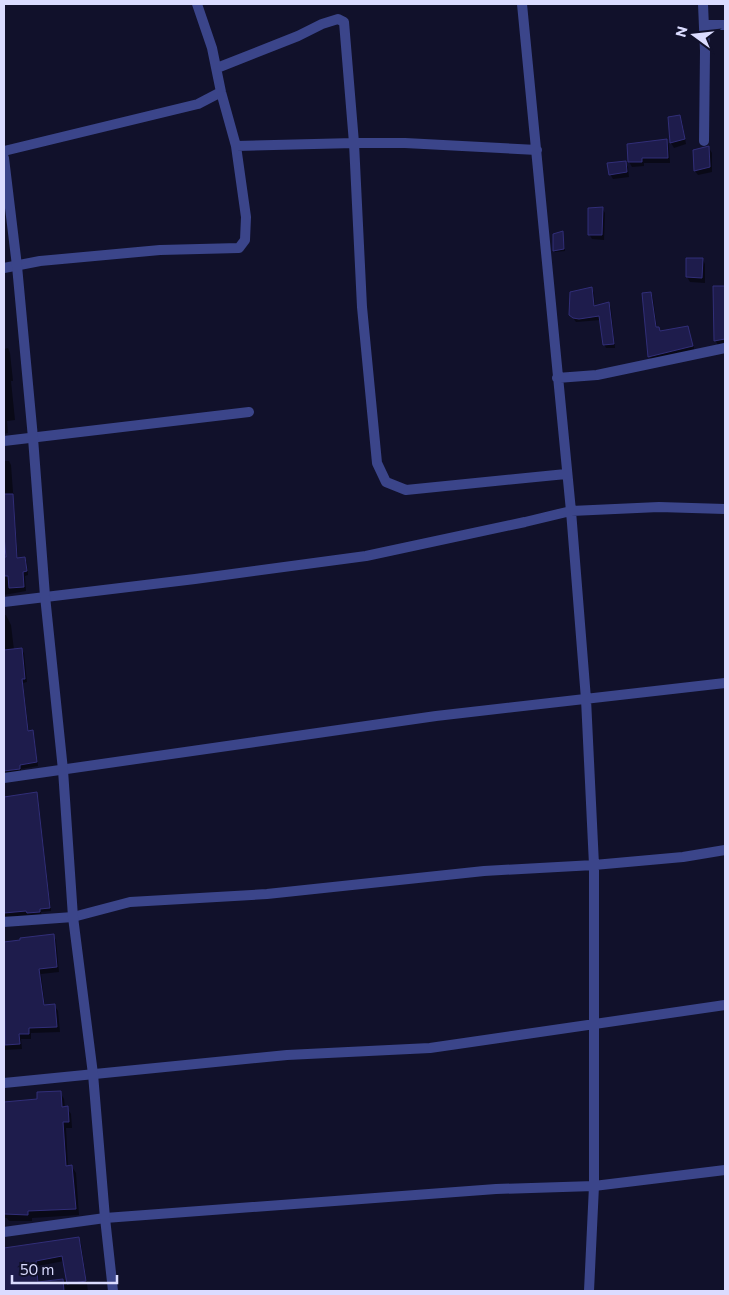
<svg xmlns="http://www.w3.org/2000/svg" width="729" height="1295" font-family="Commissioner,sans-serif">
  <rect width="100%" height="100%" fill="#11112b"/>
  <path fill="#0007" fill-rule="evenodd" d="M 680,116 L 682,121 L 686,144 L 674,148 L 671,143 L 669,118 Z
    M 667,140 L 669,145 L 670,163 L 644,163 L 644,166 L 632,167 L 629,162 Z
    M 709,148 L 712,153 L 712,172 L 698,175 L 695,171 Z
    M 625,162 L 628,167 L 629,177 L 613,179 L 610,174 Z
    M 602,208 L 605,213 L 604,240 L 592,239 L 589,234 Z
    M 563,234 L 565,251 L 555,252 L 554,251 Z
    M 703,260 L 705,264 L 705,283 L 690,282 L 687,277 Z
    M 714,287 L 725,287 L 725,344 L 718,346 L 716,341 Z
    M 592,289 L 594,293 L 595,307 L 609,304 L 611,308 L 615,348 L 606,348 L 604,344 L 601,320 L 576,322 L 570,314 Z
    M 651,293 L 653,298 L 657,328 L 661,332 L 687,328 L 695,351 L 652,361 L 650,357 L 643,294 Z
    M 8,348 L 10,353 L 13,381 L 11,381 L 15,420 L 7,421 L 8,433 L 4,434 L 4,349 Z
    M 4,461 L 9,461 L 11,465 L 18,559 L 24,558 L 27,562 L 28,575 L 25,576 L 26,591 L 4,595 L 4,558 L 7,558 L 4,528 Z
    M 4,615 L 6,615 L 11,625 L 14,650 L 21,649 L 24,653 L 27,682 L 23,683 L 29,732 L 32,732 L 34,735 L 38,766 L 21,769 L 21,773 L 6,775 L 4,772 Z
    M 36,793 L 38,797 L 51,911 L 41,912 L 42,916 L 4,916 L 4,799 L 24,797 Z
    M 53,935 L 56,940 L 59,972 L 41,974 L 45,1006 L 54,1005 L 58,1011 L 60,1032 L 31,1033 L 31,1039 L 21,1039 L 22,1049 L 4,1050 L 4,943 Z
    M 60,1092 L 64,1099 L 65,1108 L 67,1108 L 71,1114 L 72,1128 L 66,1128 L 68,1167 L 72,1167 L 76,1173 L 79,1215 L 32,1218 L 32,1221 L 9,1221 L 7,1218 L 4,1218 L 4,1104 L 39,1100 Z
    M 78,1239 L 81,1243 L 88,1291 L 4,1291 L 4,1248 ZM 64,1261 L 67,1280 L 39,1283 L 38,1266 Z"/>
  <path fill="#1e1c4c" stroke="#312e78" d="M 680,115 L 685,139 L 670,143 L 668,117 Z
    M 667,139 L 668,158 L 642,158 L 642,162 L 628,162 L 627,144 Z
    M 709,146 L 710,167 L 694,171 L 693,150 Z
    M 626,161 L 627,172 L 609,175 L 607,163 Z
    M 603,207 L 602,235 L 588,235 L 588,208 Z
    M 563,231 L 564,249 L 553,251 L 553,234 Z
    M 686,258 L 703,258 L 702,278 L 686,277 Z
    M 713,286 L 725,286 L 725,339 L 714,341 Z
    M 592,287 L 594,306 L 609,302 L 614,344 L 603,345 L 599,316 L 579,319 L 573,318 L 569,315 L 570,292 Z
    M 651,292 L 656,327 L 659,327 L 660,331 L 688,326 L 693,346 L 648,357 L 642,293 Z
    M 4,494 L 13,494 L 17,558 L 25,557 L 27,571 L 23,572 L 24,587 L 9,588 L 8,576 L 5,576 L 4,572 L 4,557 L 6,557 L 4,536 Z
    M 22,648 L 25,679 L 22,679 L 28,731 L 33,730 L 37,762 L 20,765 L 20,769 L 4,771 L 4,650 Z
    M 37,792 L 50,908 L 40,909 L 40,912 L 27,913 L 26,911 L 4,913 L 4,797 Z
    M 54,934 L 57,967 L 39,969 L 44,1005 L 55,1004 L 57,1027 L 29,1028 L 29,1034 L 19,1034 L 20,1044 L 5,1045 L 4,942 L 20,940 L 20,938 Z
    M 61,1091 L 62,1107 L 68,1106 L 69,1122 L 63,1122 L 66,1166 L 72,1165 L 76,1209 L 28,1211 L 28,1215 L 4,1214 L 4,1102 L 37,1099 L 37,1092 Z
    M 79,1237 L 86,1281 L 67,1284 L 62,1256 L 36,1261 L 38,1282 L 63,1279 L 64,1291 L 4,1291 L 4,1248 Z"/>
  <g fill="none" stroke-linecap="round" stroke-linejoin="round">
    <path stroke="#3b458a" stroke-width="10" d="M 522,4 L 571,511 L 586,699 L 594,865 L 594,1186 L 589,1291
      M 703,4 L 705,51 L 704,141
      M 704,25 L 725,25
      M 217,68 L 298,36 L 322,24 L 338,19 L 344,22 L 354,143 L 362,307 L 377,463 L 386,482 L 406,490 L 566,474
      M 236,146 L 354,143 L 405,143 L 537,150
      M 4,151 L 198,104 L 221,92
      M 4,268 L 40,261 L 160,250 L 239,248 L 245,240 L 246,217 L 236,146 L 221,92 L 212,48 L 197,4
      M 557,378 L 597,375 L 725,348
      M 4,441 L 249,412
      M 4,602 L 195,579 L 366,556 L 525,522 L 571,511 L 659,507 L 725,509
      M 4,778 L 436,716 L 725,683
      M 4,922 L 73,917 L 130,902 L 267,894 L 484,871 L 594,865 L 683,857 L 725,850
      M 4,1083 L 287,1055 L 430,1048 L 725,1005
      M 4,1232 L 105,1218 L 496,1189 L 594,1186 L 725,1170"/>
    <path stroke="#3b458a" stroke-width="10" d="M 4,158 L 17,266 L 33,438 L 45,596 L 63,770 L 73,917 L 93,1074 L 105,1218 L 113,1291"/>
  </g>
  <rect width="729" height="1295" fill="none" stroke="#dbdcff" stroke-width="10"/>
  <g transform="translate(694 35) rotate(285)" stroke="#11112b" stroke-width="4" paint-order="stroke">
  <path d="M0-4L9 19L0 12L-9 19Z" fill="#dbdcff"/>
  <text y="-8" font-size="14" font-weight="bold" text-anchor="middle" fill="#dbdcff">N</text>
  </g>
  <path d="M12 1275v8h105v-8" fill="none" stroke="#dbdcff" stroke-width="2.5"/>
  <text x="20" y="1275" font-size="15" fill="#dbdcff" stroke="#11112b" stroke-width="4" paint-order="stroke">50 m</text>
</svg>
